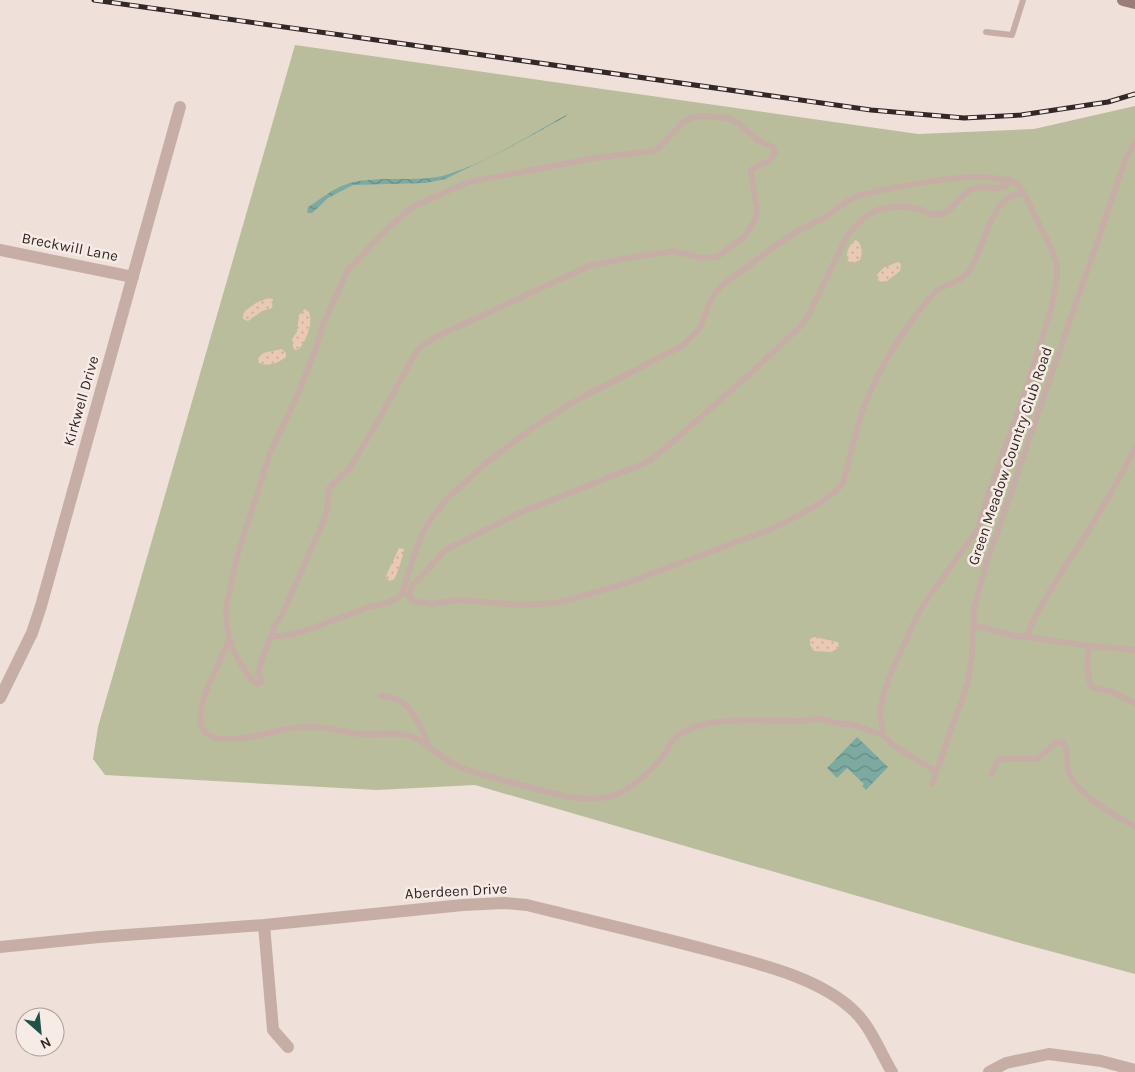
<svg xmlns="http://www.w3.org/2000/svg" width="1135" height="1072" font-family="Karla,sans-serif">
  <defs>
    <pattern id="sand-dots" width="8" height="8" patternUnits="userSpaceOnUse" patternTransform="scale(1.25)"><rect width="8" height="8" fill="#e9c9b3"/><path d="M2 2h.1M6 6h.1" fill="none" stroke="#c8ad9a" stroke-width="1.8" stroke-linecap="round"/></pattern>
    <pattern id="water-waves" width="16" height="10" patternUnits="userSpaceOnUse" patternTransform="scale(1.25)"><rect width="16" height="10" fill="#7caaa1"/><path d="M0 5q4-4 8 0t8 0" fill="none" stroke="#668a83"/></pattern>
  </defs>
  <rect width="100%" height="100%" fill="#efe0da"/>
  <path fill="#babd9c" d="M 295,45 L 918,134 L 1034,129 L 1135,106 L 1135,974 L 1009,940 L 475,785 L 377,790 L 105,775 L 93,759 L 98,727 Z"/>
  <path fill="url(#sand-dots)" d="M 856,240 L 860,244 L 862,253 L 860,260 L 853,263 L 848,261 C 845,254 849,244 856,240 Z
    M 898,262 L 901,264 L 900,271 L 887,281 L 881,282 L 878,280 L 877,275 L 883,268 Z
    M 268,298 L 273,299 L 272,308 L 262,311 L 248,321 L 243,319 L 243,315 L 245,311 L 256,303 Z
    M 305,309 L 309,312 C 313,324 307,339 299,349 L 295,350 L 293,347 L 292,339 L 297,332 L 299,315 Z
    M 282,349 L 286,353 L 286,357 C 278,363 269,367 259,363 L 258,358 L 263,353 Z
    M 399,548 L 404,549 C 404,552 397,576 394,579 C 393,580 391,580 390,581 L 386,578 L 386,576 Z
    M 814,637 L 838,642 L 839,647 L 832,652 L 814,651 L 810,645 L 810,639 Z"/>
  <path fill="url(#water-waves)" d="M 568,114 L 565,117 L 503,151 L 445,179 L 426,183 L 353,185 L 328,198 L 312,213 L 307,213 L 308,207 C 321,199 332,189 347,184 C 378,174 418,184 449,174 C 491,160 530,135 568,114 Z
    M 857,737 L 888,767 L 866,790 L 862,786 L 864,784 L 847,768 L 837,778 L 827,768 Z"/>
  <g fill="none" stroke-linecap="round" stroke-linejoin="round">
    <path stroke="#c6aea7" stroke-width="6" d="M 986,32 L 1012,35 L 1023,0
      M 1003,180 L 1008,179 L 1018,185 L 1024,193
      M 409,595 L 404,593 L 403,590 L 417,547 L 424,530 L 433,516 L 448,498 L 486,463 L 534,427 L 575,401 L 682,346 L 700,328 L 711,299 L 721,286 L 795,232 L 824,218 L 846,202 L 857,196 C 881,190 990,166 1006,183 L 1006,186 L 997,188 L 979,187 L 969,190 L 948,211 L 941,214 L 932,215 L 922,210 L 909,207 L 891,207 L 877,210 L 865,217 L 848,234 L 808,316 L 798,329 L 752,372 L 668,446 L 648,462 L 519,513 L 447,549 L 412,586 L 409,595 L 412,601 L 432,604 L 459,600 L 522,605 L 557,603 L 621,585 L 769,530 C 789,521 831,500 843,483 C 849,461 854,438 861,416 C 874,376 900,334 927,301 C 931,297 934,293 938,290 C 949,283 962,282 970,270 C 985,248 990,193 1024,193 L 1052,250 L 1057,264 L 1057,279 L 1050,313 L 1026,390 L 988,495 L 978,529 L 928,598 L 917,616 L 889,677 L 883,696 L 880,713 L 883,735 L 893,745 L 935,771
      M 973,625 L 1015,636 L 1027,637 C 1035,611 1049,593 1063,570 C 1089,531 1114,490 1135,448
      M 272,635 L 274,626 L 281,617 L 324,520 L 327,510 L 329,488 L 349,469 L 373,430 L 415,354 L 422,346 L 438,336 L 589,266 L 617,260 L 673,251 L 702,258 L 717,257 L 744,237 L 754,222 L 757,213 L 751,170 L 769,161 L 775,153 L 773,147 L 759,141 L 737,122 L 727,118 L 704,116 L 693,117 L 683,122 L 660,147 L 654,151 L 595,158 L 469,182 L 414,206 L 389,227 L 348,270 L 323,324 L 317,345 L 300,390 L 270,453 L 236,560 L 226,608 L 227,628 L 233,650 L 239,661 L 250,678 L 257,684 L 260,683 L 262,679 L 258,675 C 261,661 265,648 272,635 C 286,642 348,614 366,608 C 375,605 387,604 396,599 C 400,597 402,594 403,590
      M 1027,637 L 1089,646 L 1135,650
      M 229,640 C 222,661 188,713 205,732 C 219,748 268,733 286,729 C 299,727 313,726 327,728 C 338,730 348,733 359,734 C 373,735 387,733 401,734 C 426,737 433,755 454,764 C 475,774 499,779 521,785 C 547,791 575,802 602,798 C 626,796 651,772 665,753 C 668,748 670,743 674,739 C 699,714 765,721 798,721 C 805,721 812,719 819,719 C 824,719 830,721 835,723 C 841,724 846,723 852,725 C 862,727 873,732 883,735
      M 1089,646 L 1087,665 L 1090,684 L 1093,688 L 1110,691 L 1135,703
      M 380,696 C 385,697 391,697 396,699 C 412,705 423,730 428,745
      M 991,774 L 998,761 L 1001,759 L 1037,759 L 1057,742 L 1063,743 C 1070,752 1065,763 1069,773 C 1078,796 1115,815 1135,827
      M 932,784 L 968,682 L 972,655 L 974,608 L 986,565 L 1126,158 L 1135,143"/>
    <path stroke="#c6aea7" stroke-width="12" d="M 0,250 L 133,277
      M 0,698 L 32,633 L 41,606 L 180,107
      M 264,925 L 273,1030 L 288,1047
      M 0,947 L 99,937 L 264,925 L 463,905 L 504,903 L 527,905 C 587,920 648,934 708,950 C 754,963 818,976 854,1011 C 871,1027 880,1052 892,1072
      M 989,1072 L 1006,1063 L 1049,1054 L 1101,1061 L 1135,1070"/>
    <path stroke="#9a7d79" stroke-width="12" d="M 1123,0 L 1135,3"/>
    <defs>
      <path id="rail" d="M 94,0 L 871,110 L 964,118 L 1021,115 L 1108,102 L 1135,94"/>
    </defs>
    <use href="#rail" stroke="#332827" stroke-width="5"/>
    <use href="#rail" stroke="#f7ebe6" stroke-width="3" stroke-dasharray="9" stroke-linecap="butt"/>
  </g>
  <g text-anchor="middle" stroke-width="5" stroke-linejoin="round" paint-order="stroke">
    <g font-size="15" fill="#332827" stroke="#f7ebe6">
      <text transform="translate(70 247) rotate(11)" y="5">Breckwill Lane</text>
      <text transform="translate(81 401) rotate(-74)" y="5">Kirkwell Drive</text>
      <text transform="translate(1010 456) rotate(-71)" y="5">Green Meadow Country Club Road</text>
      <text transform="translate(456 891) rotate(-3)" y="5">Aberdeen Drive</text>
    </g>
  </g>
  <g transform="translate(40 1032) rotate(153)"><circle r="24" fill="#f7ebe6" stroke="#a99d9a"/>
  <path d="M0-4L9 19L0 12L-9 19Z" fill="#205249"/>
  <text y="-8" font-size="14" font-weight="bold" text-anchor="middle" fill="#332827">N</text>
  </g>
</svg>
